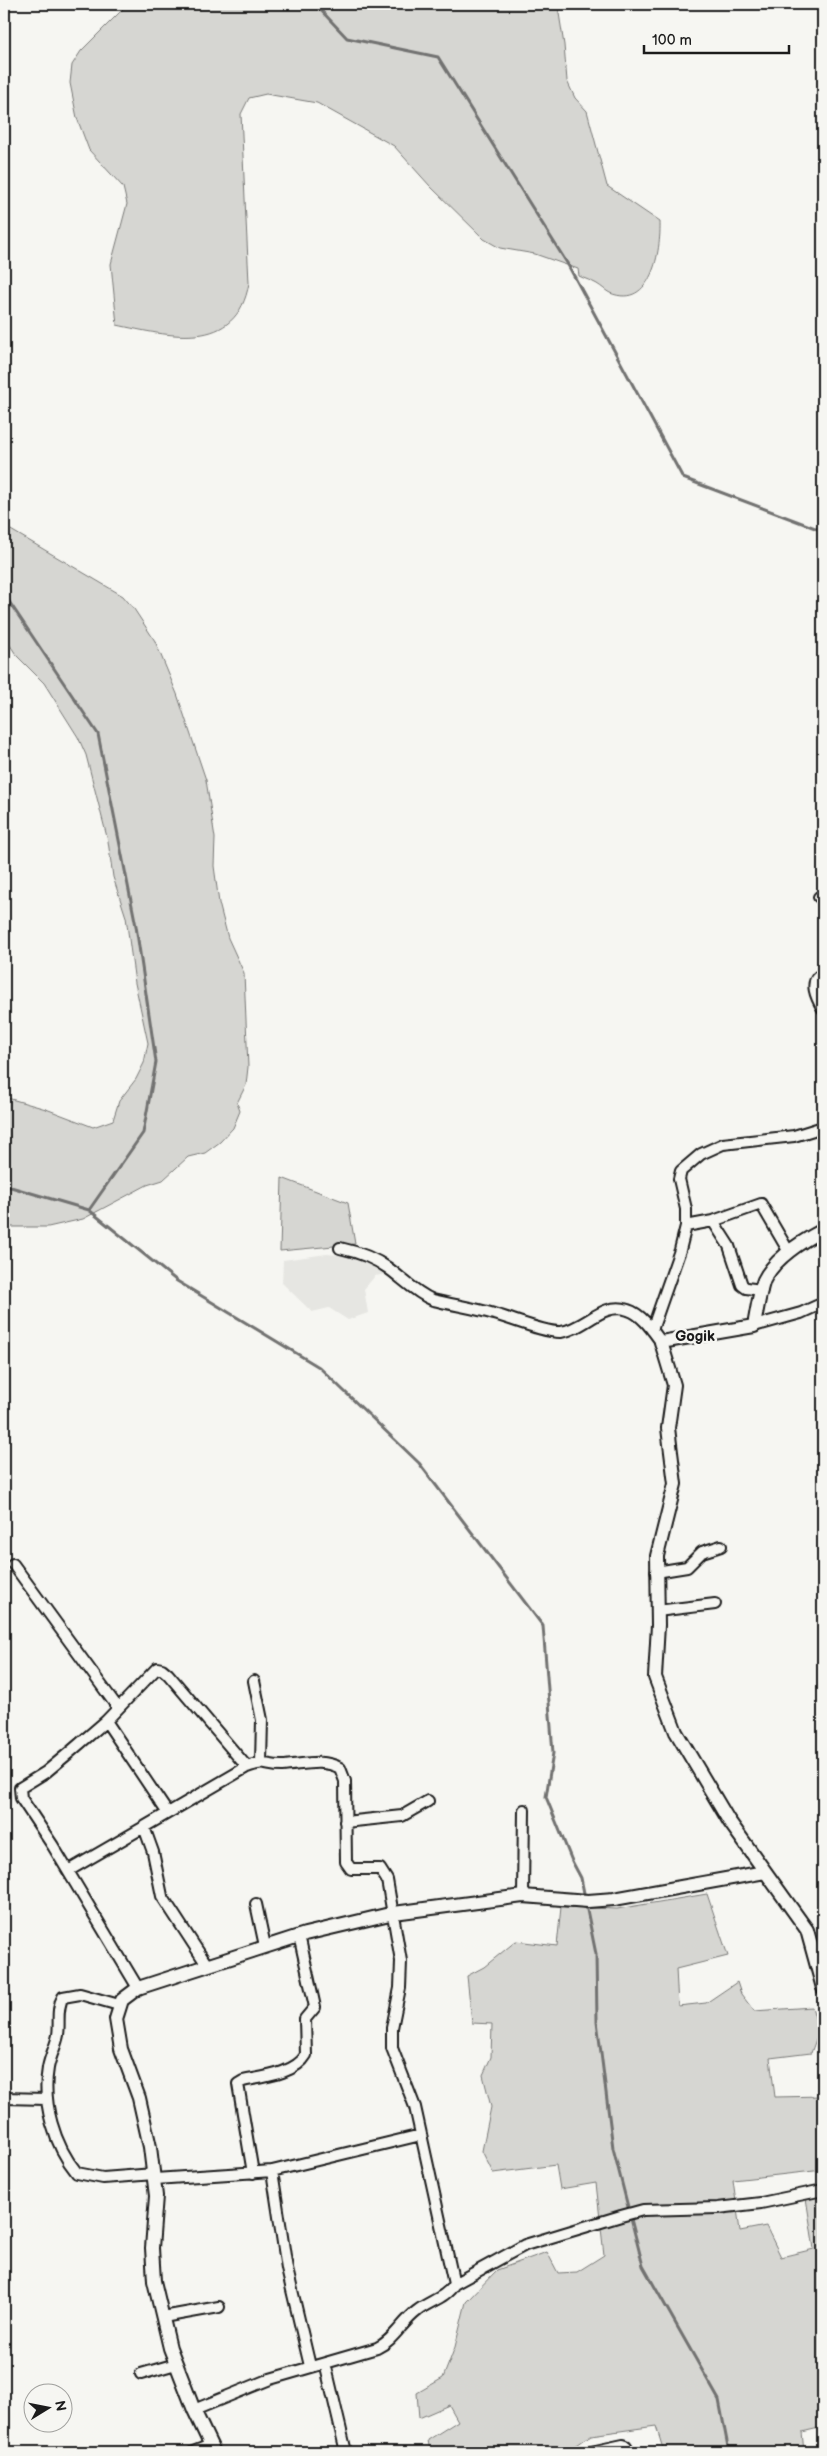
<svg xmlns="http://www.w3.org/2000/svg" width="827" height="2456" font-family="'Balsamiq Sans',sans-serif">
  <rect width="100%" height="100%" fill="#f6f6f2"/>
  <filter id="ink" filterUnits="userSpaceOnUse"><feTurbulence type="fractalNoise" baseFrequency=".02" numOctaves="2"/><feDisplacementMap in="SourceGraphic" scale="10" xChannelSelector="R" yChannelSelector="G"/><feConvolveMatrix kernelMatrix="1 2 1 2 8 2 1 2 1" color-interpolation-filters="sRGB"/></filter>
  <g filter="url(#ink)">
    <path fill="#e6e6e2" d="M 327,1254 L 362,1257 L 387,1271 L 386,1274 L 375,1276 L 364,1289 L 368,1313 L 348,1320 L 329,1308 L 312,1312 L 282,1283 L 283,1260 Z"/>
    <path fill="#d6d6d2" stroke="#797977" d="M 128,4 L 551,4 L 558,7 L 564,45 L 567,81 L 575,98 L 587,111 L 607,186 L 660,222 C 661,250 652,310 610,293 C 606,291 602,287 597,284 C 592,281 585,279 579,276 L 578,269 L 535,254 L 500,248 L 484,239 L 430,186 L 394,146 L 317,103 L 266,94 L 249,98 L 241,114 L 249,283 C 237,354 168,336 117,325 L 111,264 L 127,204 L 123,187 L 89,150 L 77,118 L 70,83 L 72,65 L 81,51 Z
      M 4,526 L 123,596 L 134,609 L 155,641 L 177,694 L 206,780 L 215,838 L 214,866 L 219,903 L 228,938 L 244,973 L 248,1067 L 246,1085 L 237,1103 L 240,1111 L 233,1128 L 220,1142 L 205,1153 L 188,1157 L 163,1180 L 147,1185 L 83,1219 L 48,1227 L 4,1227 L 4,1097 L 46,1109 L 93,1127 L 113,1120 L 119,1101 L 136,1079 L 144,1063 L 148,1043 L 135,983 L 126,917 L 113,877 L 108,841 L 86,755 L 78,737 L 44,683 L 17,656 L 4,636 Z
      M 282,1178 L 348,1203 L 355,1244 L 280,1251 Z
      M 707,1894 L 728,1956 L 676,1969 L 678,2006 L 706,2003 L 737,1982 L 741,1994 L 754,2011 L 812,2007 L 819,2031 L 811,2053 L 770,2058 L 775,2097 L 823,2096 L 823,2170 L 733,2180 L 740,2231 L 766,2226 L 781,2257 L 814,2249 L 806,2198 L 823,2196 L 823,2427 L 802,2432 L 804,2452 L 664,2452 L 656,2426 L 591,2435 L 567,2452 L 473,2452 L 470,2447 L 451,2452 L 430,2452 L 428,2440 L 458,2421 L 449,2405 L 419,2418 L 417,2393 L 443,2378 L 455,2347 L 466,2302 L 497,2270 L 547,2252 L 558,2273 L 577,2272 L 604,2255 L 596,2183 L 560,2189 L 556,2165 L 493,2173 L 482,2151 L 491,2107 L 483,2075 L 491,2057 L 492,2024 L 472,2023 L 467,1976 L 484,1967 L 516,1941 L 557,1946 L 561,1907 L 617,1909 Z"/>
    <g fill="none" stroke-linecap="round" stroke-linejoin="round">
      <path stroke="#727271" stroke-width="3" d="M 315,4 L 347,38 L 438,57 L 567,263 L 683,478 L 823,531
        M 4,598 L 8,600 L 98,734 L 136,926 L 156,1062 L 143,1133 L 89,1210
        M 4,1185 L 89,1210 L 177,1281 L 319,1367 L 419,1463 L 543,1626 L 553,1753 L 546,1797 L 572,1861 L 581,1878 L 585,1898
        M 586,1905 L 596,1954 L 597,2021 L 613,2148 L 643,2266 L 719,2400 L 729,2452"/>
      <defs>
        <path id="minor" d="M 819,897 L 823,896
          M 823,974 C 807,980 817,999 823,1009
          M 713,1221 L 761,1204 L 789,1252
          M 686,1226 L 713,1221 L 729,1246 L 742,1285 L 746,1288 L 762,1290
          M 340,1248 C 358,1252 373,1257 388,1268 C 403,1279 416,1293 433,1300 C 453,1305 474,1308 494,1314 C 510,1318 545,1333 561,1332 C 585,1329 603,1301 628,1310 C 642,1314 653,1331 661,1342
          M 754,1326 L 801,1313 L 823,1303
          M 652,1330 L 680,1250 L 686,1226 L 686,1209 L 679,1179 L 681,1171 L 701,1154 L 723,1144 L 794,1136 L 823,1127
          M 13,1564 L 118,1708
          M 656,1572 L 687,1567 L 702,1552 L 721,1546
          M 657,1611 L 715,1604
          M 254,1681 L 262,1720 L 261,1762
          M 106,1721 L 167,1812
          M 345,1822 L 402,1816 L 428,1801
          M 68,1871 L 144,1827
          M 523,1896 L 524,1810
          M 256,1904 L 265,1946
          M 138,1988 L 53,1846 L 21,1798 L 20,1788 L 46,1772 L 70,1752 L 106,1721 L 157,1668 L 162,1669 L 168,1674 L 247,1767
          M 119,2005 L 80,1994 L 63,1997 C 56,2009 60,2022 58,2035 C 56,2046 50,2056 48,2068 C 42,2103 54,2145 77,2173 L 103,2178 L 154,2174
          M 4,2098 L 46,2099
          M 272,2171 L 287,2269 L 310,2366
          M 253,2173 L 238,2084 L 243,2081 C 262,2077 295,2074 306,2055 L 305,2019 L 315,2007 L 299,1935
          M 155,2179 L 272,2171 L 421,2135
          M 454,2284 L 525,2245 L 621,2216 L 643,2210 L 718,2208 L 761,2203 L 823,2190
          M 163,2317 L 219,2307
          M 325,2363 L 346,2452
          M 141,2374 L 176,2364
          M 194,2410 L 270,2379 L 377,2348 C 394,2340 402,2322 417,2311 C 429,2301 446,2298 454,2284 L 415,2107 L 392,2048 L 392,2028 L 400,1988 L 401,1961 L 387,1880 L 380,1869 L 351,1869 L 346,1862 L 345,1781 L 340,1768 C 322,1758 302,1765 282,1766 C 265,1766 265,1760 247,1767 L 144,1827 L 153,1852 L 162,1896 L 207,1965
          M 193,2452 L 211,2445
          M 591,2452 L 623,2445 L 626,2446 L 629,2452"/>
        <path id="tertiary" d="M 823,1230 C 802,1241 775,1258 764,1280 C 760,1290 756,1315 754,1326 L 661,1342 L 674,1385 L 668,1428 L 675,1484 L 657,1556 L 658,1625 L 655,1677 L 676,1732 L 729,1821 L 807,1930 L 823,1988
          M 214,2452 L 194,2410 L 170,2348 L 154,2281 L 152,2248 L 156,2196 L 150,2147 L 139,2098 L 121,2049 L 116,2019 L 122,2000 L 138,1988 L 305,1934 L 394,1913 L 523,1896 L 588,1901 L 614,1899 L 765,1872"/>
      </defs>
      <use href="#minor" stroke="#1c1c1c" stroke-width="14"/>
      <use href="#tertiary" stroke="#1c1c1c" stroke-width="16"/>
      <use href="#minor" stroke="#f6f6f2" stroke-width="10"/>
      <use href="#tertiary" stroke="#f6f6f2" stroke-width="12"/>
    </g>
  </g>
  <g text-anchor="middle" stroke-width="5" stroke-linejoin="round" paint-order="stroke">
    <g font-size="15" font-weight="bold" fill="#1c1c1c" stroke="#f6f6f2">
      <text x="695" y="1341">Gogik</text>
    </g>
  </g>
  <rect width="827" height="2456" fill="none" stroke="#f6f6f2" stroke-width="20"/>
  <rect x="10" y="10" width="807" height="2436" fill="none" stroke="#1c1c1c" stroke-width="2" filter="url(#ink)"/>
  <g transform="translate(48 2408) rotate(80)"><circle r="24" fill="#f6f6f2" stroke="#9f9f9c"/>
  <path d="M0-4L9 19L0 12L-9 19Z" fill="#1c1c1c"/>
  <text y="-8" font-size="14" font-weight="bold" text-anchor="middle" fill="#1c1c1c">N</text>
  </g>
  <path d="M644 45v8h145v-8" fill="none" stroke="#1c1c1c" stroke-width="2.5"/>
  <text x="652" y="45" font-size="15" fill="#1c1c1c" stroke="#f6f6f2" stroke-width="4" paint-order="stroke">100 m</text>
</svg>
